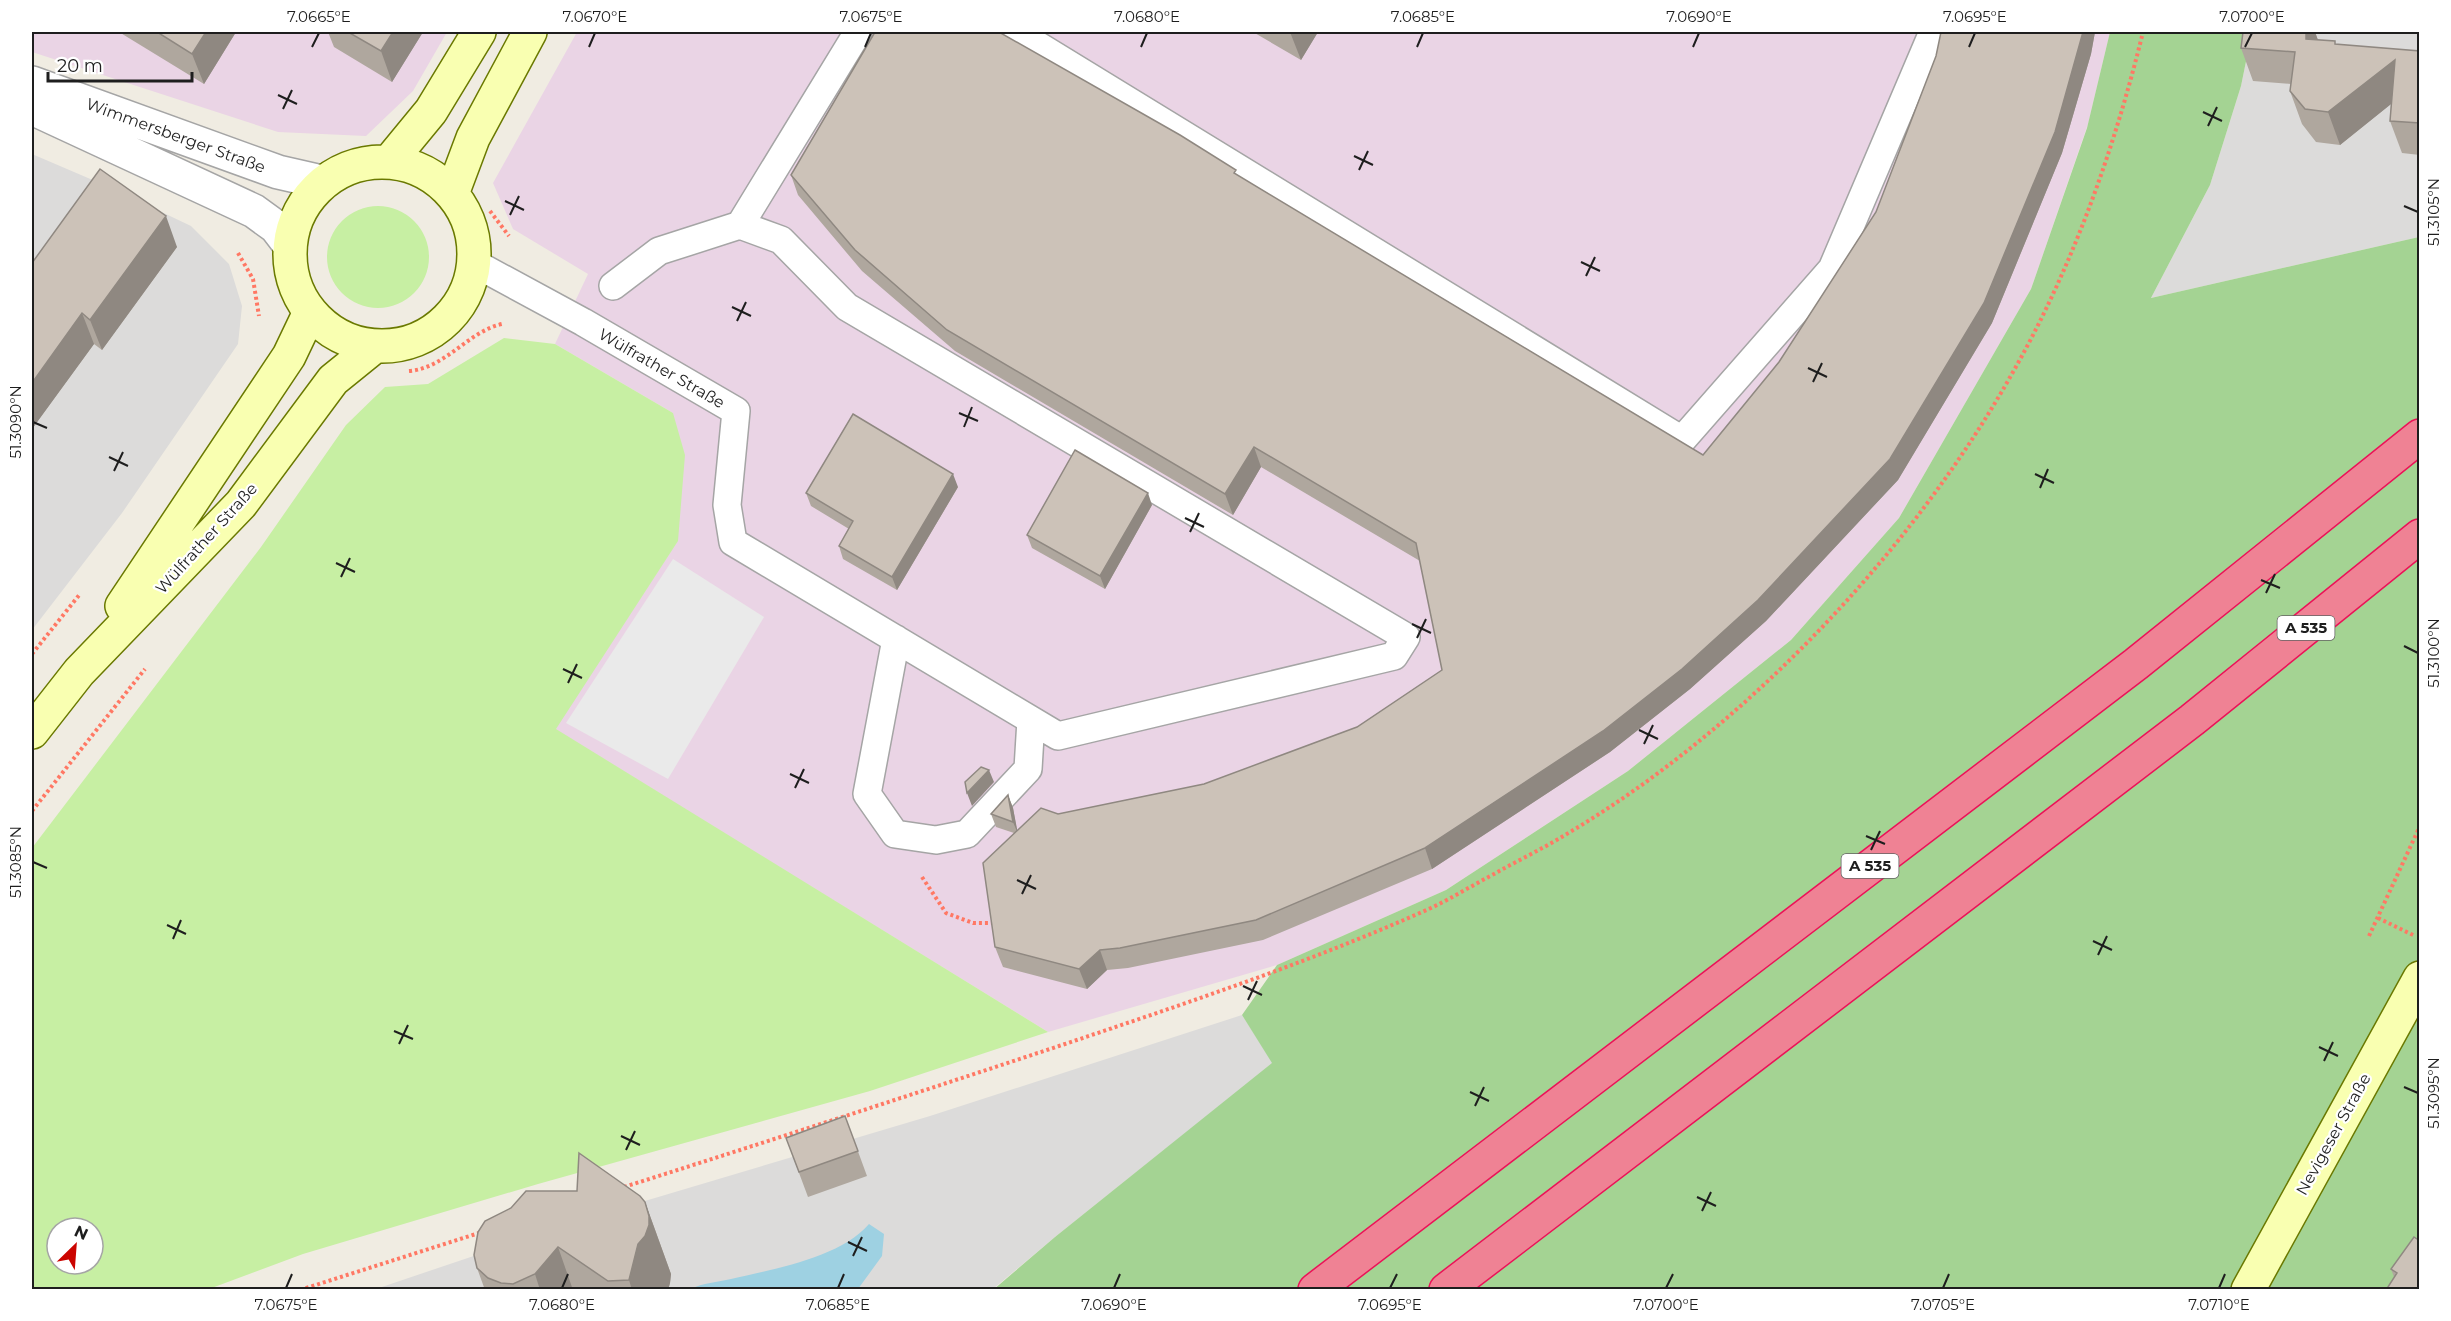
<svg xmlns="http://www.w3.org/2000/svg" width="2451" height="1321" font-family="Montserrat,sans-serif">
  <rect width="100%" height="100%" fill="#f0ece2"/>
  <path fill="#dcdbda" d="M 2252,32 L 2419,32 L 2419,237 L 2151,298 L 2210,185 L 2241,86 Z
    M 32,154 L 109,187 L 191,226 L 229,264 L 242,306 L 238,344 L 122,513 L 32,630 Z
    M 1242,1015 L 1273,1063 L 1055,1237 L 993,1289 L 373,1290 L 571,1223 L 930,1116 Z"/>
  <path fill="#ead4e5" d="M 32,32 L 447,32 L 413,91 L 366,136 L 278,132 L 32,52 Z
    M 577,32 L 2110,32 L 2088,124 L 2031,289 L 1899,518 L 1791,640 L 1628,771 L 1446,890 L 1277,965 L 1048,1032 L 555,729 L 677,542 L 673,413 L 555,344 L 588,274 L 513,229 L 493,183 Z"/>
  <path fill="#c7efa3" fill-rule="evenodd" d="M327 257a51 51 0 1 1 102 0a51 51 0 1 1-102 0Z
    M 504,338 L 555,344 L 673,413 L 685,455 L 678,541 L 556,729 L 1048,1032 L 870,1091 L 538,1184 L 303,1254 L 209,1289 L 32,1289 L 32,848 L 261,547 L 346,425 L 385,387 L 428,384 ZM 57,1228 L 93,1228 L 93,1264 L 57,1264 Z"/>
  <path fill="#a4d393" d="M 2110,32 L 2252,32 L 2241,86 L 2210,185 L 2151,298 L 2419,237 L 2420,1281 L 2414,1289 L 993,1290 L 1055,1237 L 1272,1063 L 1242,1015 L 1277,965 L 1446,890 L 1628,771 L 1791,640 L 1899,518 L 2031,289 L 2087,128 Z"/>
  <path fill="#eaeaea" d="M 673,559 L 764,617 L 668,779 L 566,723 Z"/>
  <path fill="#9ed1e2" d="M 869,1224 L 884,1234 L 882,1256 L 858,1289 L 691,1289 C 702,1283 718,1282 731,1279 C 773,1269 840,1258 869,1224 Z"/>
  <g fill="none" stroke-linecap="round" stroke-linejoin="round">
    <defs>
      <path id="service" d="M 1016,32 L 1682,440 L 1832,269 L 1933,32
        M 740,225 L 858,32
        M 474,263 L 583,322 L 736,411 L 727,505 L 733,542 L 1058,736 L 1394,656 L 1406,637 L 847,307 L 781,240 L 740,225 L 659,251 L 613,286
        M 896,639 L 867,794 L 895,834 L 936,840 L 967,834 L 1028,769 L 1031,720"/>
      <path id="minor" d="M 32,83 L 278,172 L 322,182
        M 32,108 L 254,211 L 276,227 L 289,244"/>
      <path id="secondary" d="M290 254a92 92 0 1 1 184 0a92 92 0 1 1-184 0Z
        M 389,162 L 431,111 L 479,32
        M 452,194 L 473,138 L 530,32
        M 122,606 L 289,356 L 310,312
        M 32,732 L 79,672 L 241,504 L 333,380 L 375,346
        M 2248,1290 L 2420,978"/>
      <path id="motorway" d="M 1315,1290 L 2136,664 L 2420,436
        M 1446,1290 L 2192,720 L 2420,536"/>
    </defs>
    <use href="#service" stroke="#a5a5a5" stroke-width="30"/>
    <use href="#minor" stroke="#a5a5a5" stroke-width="36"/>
    <use href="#secondary" stroke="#6a7900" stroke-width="36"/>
    <use href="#motorway" stroke="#eb1258" stroke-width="36"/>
    <path stroke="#ff7864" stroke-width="4" stroke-dasharray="3 3" stroke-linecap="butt" d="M 490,211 L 509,236
      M 238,253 L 253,279 L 259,316
      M 409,371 C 446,368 467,332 502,324
      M 32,654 L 80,594
      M 32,811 L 145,669
      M 922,877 L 946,913 L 973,923 L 995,923
      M 2378,918 L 2415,936
      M 2369,936 L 2420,826
      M 624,1187 C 769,1141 914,1094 1059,1046 C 1184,1004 1311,962 1431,908 C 1452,898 1473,885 1494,874 C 1517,861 1542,849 1565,835 C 1742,731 1913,551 2013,372 C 2073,266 2114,150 2143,32
      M 300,1290 L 479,1233"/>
    <use href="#service" stroke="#fff" stroke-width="27"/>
    <use href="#minor" stroke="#fff" stroke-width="33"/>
    <use href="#secondary" stroke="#f9ffb1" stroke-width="33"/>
    <use href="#motorway" stroke="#ef8294" stroke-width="33"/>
  </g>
  <path fill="#afa79e" d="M 119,32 L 236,32 L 204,84 Z
    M 328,32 L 423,32 L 392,82 L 334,47 Z
    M 1253,32 L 1318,32 L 1301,60 Z
    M 1941,32 L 2095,32 L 2091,54 L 2062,153 L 1992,323 L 1898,480 L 1766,621 L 1690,689 L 1610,752 L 1432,869 L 1263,940 L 1128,968 L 1107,970 L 1087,989 L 1003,967 L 995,947 L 1014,833 L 996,827 L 991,814 L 1008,795 L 1013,808 L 1017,831 L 1058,814 L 1204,784 L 1357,727 L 1442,670 L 1420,561 L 1261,467 L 1233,515 L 955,351 L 862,271 L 798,195 L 791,175 L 1239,176 L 1703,455 L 1779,362 L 1876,212 L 1936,56 Z
    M 2315,32 L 2318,40 L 2336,45 L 2420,51 L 2420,155 L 2402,153 L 2390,121 L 2391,104 L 2340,145 L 2316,142 L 2302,124 L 2290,91 L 2291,84 L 2253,81 L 2241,48 Z
    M 100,169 L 177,247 L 102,350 L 94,344 L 32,429 Z
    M 958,487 L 897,590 L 843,559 L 839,546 L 849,529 L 811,506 L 806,493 Z
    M 1152,505 L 1105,589 L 1032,548 L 1027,535 Z
    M 845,1116 L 867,1176 L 808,1197 L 786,1138 Z
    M 645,1202 L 671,1274 L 670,1283 L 668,1290 L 485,1290 L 477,1268 Z
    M 2420,1241 L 2394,1277 L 2391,1269 Z"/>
  <path fill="#8f8881" d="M 206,32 L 236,32 L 204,84 L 192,54 Z
    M 393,32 L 423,32 L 392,82 L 381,51 Z
    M 1290,32 L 1318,32 L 1301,60 Z
    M 2083,32 L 2095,32 L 2091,54 L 2062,153 L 1992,323 L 1898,480 L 1766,621 L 1690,689 L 1610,752 L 1432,869 L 1425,848 Z
    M 2306,32 L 2315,32 L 2319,43 L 2306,39 Z
    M 2395,60 L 2406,92 L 2340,145 L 2328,112 Z
    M 166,216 L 177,247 L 102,350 L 90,320 Z
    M 82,313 L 94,344 L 32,429 L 32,383 Z
    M 1254,447 L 1261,467 L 1233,515 L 1225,494 Z
    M 953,474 L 958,487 L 897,590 L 892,577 Z
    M 1148,493 L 1152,505 L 1105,589 L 1100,576 Z
    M 989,770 L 994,782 L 972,806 L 967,793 Z
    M 1008,795 L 1013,808 L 1018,834 L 1013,822 Z
    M 1100,950 L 1107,970 L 1087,989 L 1079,969 Z
    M 645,1202 L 671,1274 L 670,1283 L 668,1290 L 632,1290 L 629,1280 Z
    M 558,1247 L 573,1290 L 540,1290 L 535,1274 Z"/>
  <path fill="#ccc2b8" stroke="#8f8881" stroke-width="1.5" d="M 157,32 L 206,32 L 192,54 Z
    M 348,32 L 393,32 L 381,51 Z
    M 875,32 L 999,32 L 1180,135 L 1236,170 L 1234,173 L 1703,455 L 1779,362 L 1876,212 L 1936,56 L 1941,32 L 2083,32 L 2055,132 L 1984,303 L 1890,459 L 1758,600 L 1682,669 L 1603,731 L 1425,848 L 1256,920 L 1120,948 L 1100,950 L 1079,969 L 995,947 L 983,863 L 1041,808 L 1058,814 L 1204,784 L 1357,727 L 1442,670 L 1416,543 L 1254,447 L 1225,494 L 947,330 L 855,250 L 791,175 Z
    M 2243,32 L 2306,32 L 2306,39 L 2335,41 L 2335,44 L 2420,51 L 2420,123 L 2390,121 L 2395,60 L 2328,112 L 2305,109 L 2290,91 L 2295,52 L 2241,48 Z
    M 100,169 L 166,216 L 90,320 L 82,313 L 32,383 L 32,263 Z
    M 853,414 L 953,474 L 892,577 L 839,546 L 853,521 L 806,493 Z
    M 1075,450 L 1148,493 L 1100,576 L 1027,535 Z
    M 981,767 L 989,770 L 967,793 L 965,782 Z
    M 1008,795 L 1013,822 L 991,814 Z
    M 845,1116 L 858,1151 L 799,1172 L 786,1138 Z
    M 579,1153 L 640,1196 L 645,1202 L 649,1216 L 649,1225 L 645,1236 L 638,1244 L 629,1280 L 608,1281 L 558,1247 L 535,1274 L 513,1284 L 501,1283 L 488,1278 L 477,1268 L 474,1255 L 478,1232 L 485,1221 L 511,1208 L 526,1191 L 577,1191 Z
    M 2414,1237 L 2420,1241 L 2420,1290 L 2386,1290 L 2397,1273 L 2391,1269 Z"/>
  <path fill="none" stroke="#1e1e1e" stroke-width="2" d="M 312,47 L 319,33M 589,47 L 595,33M 865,47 L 871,33M 1141,47 L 1147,33M 1417,47 L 1423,33M 1693,47 L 1699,33M 1969,47 L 1975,33M 2245,47 L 2252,33M 278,95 L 297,104M 283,109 L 292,90M 2203,112 L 2222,121M 2208,126 L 2217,107M 1354,156 L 1373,165M 1359,170 L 1368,151M 505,201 L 524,210M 2404,206 L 2418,212M 510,215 L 519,196M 1581,262 L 1600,271M 1586,276 L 1595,257M 732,307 L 751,316M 737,321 L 746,302M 1808,368 L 1827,377M 1813,382 L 1822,363M 959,413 L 978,421M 33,422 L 47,428M 964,427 L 972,407M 109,457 L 128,466M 114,471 L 123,452M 2035,474 L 2054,483M 2040,488 L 2048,469M 1185,518 L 1204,527M 1190,532 L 1199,513M 336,563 L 355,572M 341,577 L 350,558M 2261,580 L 2280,588M 2266,593 L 2275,574M 1412,624 L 1431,633M 1417,638 L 1426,619M 2404,646 L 2418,653M 563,669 L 582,678M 568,683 L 577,664M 1639,730 L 1658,739M 1644,744 L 1653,725M 790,774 L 809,783M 795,788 L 804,769M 1866,836 L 1885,844M 1871,850 L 1880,831M 33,862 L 47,868M 1017,880 L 1036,889M 1022,894 L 1031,875M 167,925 L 186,934M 173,939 L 181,920M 2093,941 L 2112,950M 2098,955 L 2107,936M 1243,986 L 1262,995M 1248,1000 L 1257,981M 394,1031 L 413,1039M 399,1044 L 408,1025M 2319,1047 L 2338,1056M 2324,1061 L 2333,1042M 2404,1087 L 2418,1093M 1470,1092 L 1489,1101M 1475,1106 L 1484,1087M 621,1136 L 640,1145M 626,1150 L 635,1131M 1697,1197 L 1716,1206M 1702,1211 L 1711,1192M 848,1242 L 867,1251M 853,1256 L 862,1237M 286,1288 L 292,1274M 562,1288 L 568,1274M 838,1288 L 844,1274M 1114,1288 L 1120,1274M 1390,1288 L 1397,1274M 1666,1288 L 1673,1274M 1943,1288 L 1949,1274M 2219,1288 L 2225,1274"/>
  <g text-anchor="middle" stroke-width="4.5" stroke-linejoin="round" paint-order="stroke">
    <g fill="#fff" stroke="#626262" stroke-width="1.5">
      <rect x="2277.5" y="616" width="57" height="24" rx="4.5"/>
      <rect x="1841.5" y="854" width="57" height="24" rx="4.5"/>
    </g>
    <g font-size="15" font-weight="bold" fill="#1e1e1e">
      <text x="2306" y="633">A 535</text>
      <text x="1870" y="871">A 535</text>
    </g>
    <g font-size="16" fill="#1e1e1e" stroke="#fff">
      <text transform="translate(176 135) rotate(20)" y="6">Wimmersberger Straße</text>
      <text transform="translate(662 368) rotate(30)" y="6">Wülfrather Straße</text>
      <text transform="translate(206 538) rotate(-48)" y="6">Wülfrather Straße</text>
      <text transform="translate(2333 1134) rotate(-61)" y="6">Nevigeser Straße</text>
    </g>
  </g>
  <rect width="2451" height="1321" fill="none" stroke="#ffffff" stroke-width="66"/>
  <g transform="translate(75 1246) rotate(25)"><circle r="28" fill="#ffffff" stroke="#a5a5a5" stroke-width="1.5"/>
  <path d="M0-4.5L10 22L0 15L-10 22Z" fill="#cb0400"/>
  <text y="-9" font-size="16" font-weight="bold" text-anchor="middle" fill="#1e1e1e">N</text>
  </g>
  <path d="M48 72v9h144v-9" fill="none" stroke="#1e1e1e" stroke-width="3"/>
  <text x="57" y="72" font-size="18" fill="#1e1e1e" stroke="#ffffff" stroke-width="4.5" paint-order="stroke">20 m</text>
  <rect x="33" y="33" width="2385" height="1255" fill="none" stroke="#1e1e1e" stroke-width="2"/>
  <g font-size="15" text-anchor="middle" fill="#1e1e1e">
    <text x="319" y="22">7.0665°E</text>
    <text x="595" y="22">7.0670°E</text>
    <text x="871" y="22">7.0675°E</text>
    <text x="1147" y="22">7.0680°E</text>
    <text x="1423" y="22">7.0685°E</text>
    <text x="1699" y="22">7.0690°E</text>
    <text x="1975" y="22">7.0695°E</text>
    <text x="2252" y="22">7.0700°E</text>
    <text transform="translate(2434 212) rotate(-90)" y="5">51.3105°N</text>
    <text transform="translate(16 422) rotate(-90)" y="5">51.3090°N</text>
    <text transform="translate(2434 653) rotate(-90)" y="5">51.3100°N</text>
    <text transform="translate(16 862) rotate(-90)" y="5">51.3085°N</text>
    <text transform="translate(2434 1093) rotate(-90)" y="5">51.3095°N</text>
    <text x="286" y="1310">7.0675°E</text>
    <text x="562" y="1310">7.0680°E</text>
    <text x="838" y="1310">7.0685°E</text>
    <text x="1114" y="1310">7.0690°E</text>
    <text x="1390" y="1310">7.0695°E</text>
    <text x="1666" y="1310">7.0700°E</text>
    <text x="1943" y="1310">7.0705°E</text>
    <text x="2219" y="1310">7.0710°E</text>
  </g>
</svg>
